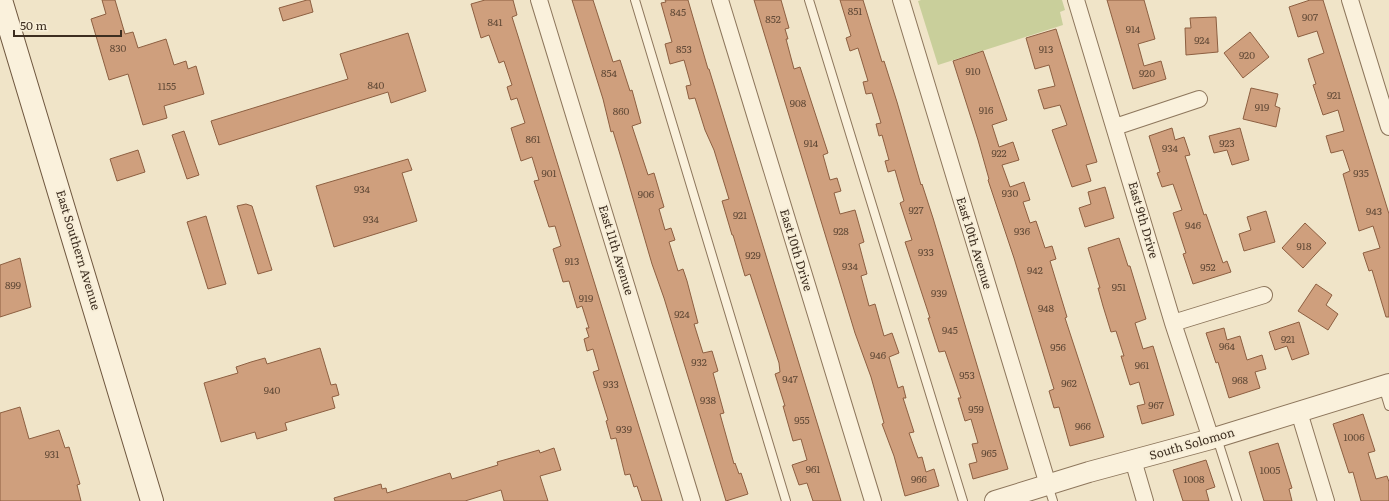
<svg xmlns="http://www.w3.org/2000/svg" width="1389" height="501" font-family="Literata,serif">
  <rect width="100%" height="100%" fill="#f0e4c8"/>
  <path fill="#c9cf9b" d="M 921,0 L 1062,0 L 1065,10 L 1060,12 L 1063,25 L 938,65 L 918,1 Z"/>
  <path fill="#cf9f7d" stroke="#8d5f41" d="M 102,0 L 115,0 L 125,34 L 133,32 L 138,48 L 166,39 L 174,65 L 186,61 L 188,69 L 196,66 L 204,94 L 164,106 L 167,118 L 143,125 L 128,74 L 109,80 L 91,19 L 106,14 Z
    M 307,0 L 310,0 L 313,12 L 283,21 L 279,8 Z
    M 485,0 L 513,0 L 517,15 L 512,17 L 518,36 L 662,501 L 642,501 L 637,486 L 634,487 L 630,474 L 625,475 L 616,438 L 611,439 L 606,421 L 608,420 L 593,372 L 599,370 L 593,349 L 587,351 L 584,339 L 589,337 L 586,328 L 589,328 L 582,306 L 577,308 L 569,281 L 563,282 L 553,249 L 561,246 L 555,226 L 549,227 L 540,199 L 534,181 L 539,180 L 532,157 L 521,161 L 511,128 L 525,123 L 517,98 L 511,100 L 507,87 L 512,85 L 504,61 L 499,63 L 489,35 L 481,38 L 471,4 Z
    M 572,0 L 593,0 L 613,62 L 620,60 L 630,91 L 632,90 L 641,123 L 632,126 L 648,175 L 654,173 L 664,207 L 659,209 L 665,230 L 671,228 L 675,240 L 669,242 L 678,271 L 683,269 L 687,281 L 698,323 L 694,324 L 703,353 L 712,351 L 718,371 L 713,373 L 724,413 L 720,414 L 734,464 L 735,463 L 739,474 L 741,473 L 748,494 L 726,501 L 664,298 L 652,264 L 625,171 L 613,131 L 611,132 L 603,99 Z
    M 665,0 L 688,0 L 708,69 L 709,69 L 841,501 L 813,501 L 807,483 L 799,485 L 792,465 L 807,460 L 801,439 L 793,441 L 783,406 L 785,406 L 775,374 L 780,372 L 779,363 L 750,274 L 745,276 L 733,235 L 732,235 L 722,201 L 729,199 L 714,150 L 705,130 L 695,98 L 689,99 L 686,86 L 691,85 L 684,60 L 670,64 L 665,44 L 672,42 L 661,3 L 666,2 Z
    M 754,0 L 781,0 L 789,28 L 785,29 L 788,39 L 786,39 L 794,69 L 800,67 L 828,153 L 823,155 L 830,180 L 837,178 L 841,191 L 834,193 L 840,214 L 855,210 L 864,242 L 859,244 L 867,274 L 861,276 L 869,306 L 875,304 L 884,336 L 892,333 L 899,353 L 889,357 L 898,388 L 903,386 L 906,398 L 903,398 L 914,432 L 909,433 L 918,458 L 922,457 L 926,472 L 934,469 L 939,486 L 905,496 L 894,456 L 882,424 L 884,423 L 871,377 L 855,333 Z
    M 840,0 L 863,0 L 882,62 L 884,61 L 897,102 L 921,185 L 922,184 L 933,218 L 1008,469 L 973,479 L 969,464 L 977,462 L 972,444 L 978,443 L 971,419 L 965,421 L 958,398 L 961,398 L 945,351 L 939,352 L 928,318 L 930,318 L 905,242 L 912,240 L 900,203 L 904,201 L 901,191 L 895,170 L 888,172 L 885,161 L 889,160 L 882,135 L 879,136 L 876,124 L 881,123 L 872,93 L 866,94 L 863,82 L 868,81 L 858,48 L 850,51 L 846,38 L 851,36 Z
    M 1107,0 L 1144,0 L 1155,39 L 1138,44 L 1144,66 L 1161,61 L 1166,79 L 1133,89 Z
    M 1310,0 L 1323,0 L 1389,214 L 1389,317 L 1386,317 L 1372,270 L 1369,271 L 1363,253 L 1380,248 L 1373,226 L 1359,231 L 1343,174 L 1350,171 L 1343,150 L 1331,153 L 1326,136 L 1344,131 L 1338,110 L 1323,115 L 1313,85 L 1316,84 L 1308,59 L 1324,53 L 1317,31 L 1298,37 L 1289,7 Z
    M 1216,17 L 1218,52 L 1186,55 L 1185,28 L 1191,28 L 1190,18 Z
    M 1056,29 L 1097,162 L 1086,165 L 1091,181 L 1072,187 L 1052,130 L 1067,125 L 1060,105 L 1044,109 L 1038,90 L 1055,86 L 1049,65 L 1035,69 L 1026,38 Z
    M 1250,32 L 1269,57 L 1243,78 L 1224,53 Z
    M 408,33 L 426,91 L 391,103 L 388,92 L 219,145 L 211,121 L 348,79 L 340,54 Z
    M 983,51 L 1007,120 L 992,125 L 999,147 L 1013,142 L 1019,160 L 1002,165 L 1010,187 L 1024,182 L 1030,200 L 1023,202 L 1030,223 L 1036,221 L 1045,248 L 1052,246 L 1056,259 L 1050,261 L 1067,317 L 1065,318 L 1104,437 L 1070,446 L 1059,407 L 1054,408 L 1049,391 L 1054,389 L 1050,376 L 1014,258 L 988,180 L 989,179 L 978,140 L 953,61 Z
    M 1251,88 L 1278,94 L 1275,106 L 1280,108 L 1276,127 L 1243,119 Z
    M 1172,128 L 1175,140 L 1184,137 L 1190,155 L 1185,156 L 1204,215 L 1206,214 L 1223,263 L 1227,261 L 1231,272 L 1193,284 L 1183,254 L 1186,253 L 1173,213 L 1182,210 L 1173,184 L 1162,187 L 1157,173 L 1160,172 L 1149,136 Z
    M 1240,128 L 1249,160 L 1232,165 L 1227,150 L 1214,153 L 1209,136 Z
    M 184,131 L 199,175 L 187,179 L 172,135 Z
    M 138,150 L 145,172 L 117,181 L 110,159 Z
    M 408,159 L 412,170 L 402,173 L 417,221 L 334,247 L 316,186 Z
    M 1105,187 L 1114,218 L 1085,227 L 1079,208 L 1091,204 L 1088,192 Z
    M 246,204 L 252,206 L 272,270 L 258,274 L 237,206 Z
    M 1266,211 L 1275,242 L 1244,251 L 1239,234 L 1251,230 L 1247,217 Z
    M 206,216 L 226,284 L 208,289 L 187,222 Z
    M 1305,223 L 1326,243 L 1303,268 L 1282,248 Z
    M 1119,238 L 1128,266 L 1130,266 L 1146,319 L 1135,323 L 1143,349 L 1153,346 L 1174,415 L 1142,424 L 1137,406 L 1145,404 L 1139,382 L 1130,385 L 1121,356 L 1124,356 L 1116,331 L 1111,332 L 1103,306 L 1098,288 L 1100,288 L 1088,248 Z
    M 20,258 L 31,307 L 0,317 L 0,265 Z
    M 1316,284 L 1332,295 L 1326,305 L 1338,314 L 1328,330 L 1298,311 Z
    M 1299,322 L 1309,354 L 1292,360 L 1287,346 L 1275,350 L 1269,332 Z
    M 1224,328 L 1227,340 L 1240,336 L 1247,360 L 1262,355 L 1266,369 L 1255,372 L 1260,388 L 1229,398 L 1218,362 L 1216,363 L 1206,333 Z
    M 320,348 L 331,385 L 336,384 L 339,395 L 332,397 L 335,408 L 285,423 L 287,430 L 257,439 L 255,432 L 221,442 L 204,383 L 238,373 L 236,367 L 251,362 L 265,358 L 267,364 Z
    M 20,407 L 29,439 L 59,430 L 65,448 L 69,447 L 80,484 L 77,485 L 81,501 L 0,501 L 0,413 Z
    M 1363,414 L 1375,451 L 1368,453 L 1376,479 L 1387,476 L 1389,482 L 1389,501 L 1361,501 L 1353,472 L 1349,473 L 1333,424 Z
    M 1278,443 L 1292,488 L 1289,489 L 1292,501 L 1264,501 L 1249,452 Z
    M 554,448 L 561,470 L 540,476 L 548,501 L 504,501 L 501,490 L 465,501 L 335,501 L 334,498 L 381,484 L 382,489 L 386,488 L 387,493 L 450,473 L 452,479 L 498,465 L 497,462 L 539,450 L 540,453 Z
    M 1206,460 L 1215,487 L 1206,490 L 1209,501 L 1183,501 L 1173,470 Z"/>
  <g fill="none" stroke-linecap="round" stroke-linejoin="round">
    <defs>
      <path id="service" d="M 635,0 L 786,501
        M 809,0 L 963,501
        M 1383,386 L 1389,406
        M 1217,438 L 1237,501
        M 1048,485 L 1053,501"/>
      <path id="minor" d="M 539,0 L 692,501
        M 720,0 L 873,501
        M 901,0 L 1048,485
        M 1076,0 L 1173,323 L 1211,439
        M 1350,0 L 1389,127
        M 1115,127 L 1199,99
        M 1173,323 L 1264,295
        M 1299,412 L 1326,501
        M 1133,460 L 1145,501"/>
      <path id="tertiary" d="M 995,501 L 1089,472 L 1211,439 L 1389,384"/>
      <path id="secondary" d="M 1,0 L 152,501"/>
    </defs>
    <use href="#service" stroke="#8d765c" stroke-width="10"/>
    <use href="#minor" stroke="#8d765c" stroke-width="18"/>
    <use href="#tertiary" stroke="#8d765c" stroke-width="22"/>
    <use href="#secondary" stroke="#6f573f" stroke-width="24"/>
    <use href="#service" stroke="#faf1dc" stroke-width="8"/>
    <use href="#minor" stroke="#faf1dc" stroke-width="16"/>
    <use href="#tertiary" stroke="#faf1dc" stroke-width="20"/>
    <use href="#secondary" stroke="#faf1dc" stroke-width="22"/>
  </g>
  <g text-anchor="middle" stroke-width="4" stroke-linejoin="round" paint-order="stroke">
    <g font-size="10" fill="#624a37">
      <text x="855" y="15">851</text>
      <text x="678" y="16">845</text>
      <text x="1310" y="21">907</text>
      <text x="773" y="23">852</text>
      <text x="495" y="26">841</text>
      <text x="1133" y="33">914</text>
      <text x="1202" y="44">924</text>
      <text x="118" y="52">830</text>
      <text x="684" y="53">853</text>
      <text x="1046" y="53">913</text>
      <text x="1247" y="59">920</text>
      <text x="973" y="75">910</text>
      <text x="609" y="77">854</text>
      <text x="1147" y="77">920</text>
      <text x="376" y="89">840</text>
      <text x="167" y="90">1155</text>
      <text x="1334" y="99">921</text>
      <text x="798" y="107">908</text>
      <text x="1262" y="111">919</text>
      <text x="986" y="114">916</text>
      <text x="621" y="115">860</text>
      <text x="533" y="143">861</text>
      <text x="811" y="147">914</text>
      <text x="1227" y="147">923</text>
      <text x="1170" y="152">934</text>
      <text x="999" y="157">922</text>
      <text x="549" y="177">901</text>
      <text x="1361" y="177">935</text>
      <text x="362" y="193">934</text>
      <text x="1010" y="197">930</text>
      <text x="646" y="198">906</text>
      <text x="916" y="214">927</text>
      <text x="1374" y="215">943</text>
      <text x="740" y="219">921</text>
      <text x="371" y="223">934</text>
      <text x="1193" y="229">946</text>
      <text x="841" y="235">928</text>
      <text x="1022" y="235">936</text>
      <text x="1304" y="250">918</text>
      <text x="926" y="256">933</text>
      <text x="753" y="259">929</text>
      <text x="572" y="265">913</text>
      <text x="850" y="270">934</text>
      <text x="1208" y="271">952</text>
      <text x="1035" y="274">942</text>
      <text x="13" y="289">899</text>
      <text x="1119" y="291">951</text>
      <text x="939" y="297">939</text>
      <text x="586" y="302">919</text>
      <text x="1046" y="312">948</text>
      <text x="682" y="318">924</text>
      <text x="950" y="334">945</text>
      <text x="1288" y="343">921</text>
      <text x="1227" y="350">964</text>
      <text x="1058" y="351">956</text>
      <text x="878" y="359">946</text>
      <text x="699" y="366">932</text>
      <text x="1142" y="369">961</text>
      <text x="967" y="379">953</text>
      <text x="790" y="383">947</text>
      <text x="1240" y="384">968</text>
      <text x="1069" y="387">962</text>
      <text x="611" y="388">933</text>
      <text x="272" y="394">940</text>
      <text x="708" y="404">938</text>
      <text x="1156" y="409">967</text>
      <text x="976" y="413">959</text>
      <text x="802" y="424">955</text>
      <text x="1083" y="430">966</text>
      <text x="624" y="433">939</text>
      <text x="1354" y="441">1006</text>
      <text x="989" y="457">965</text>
      <text x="52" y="458">931</text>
      <text x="813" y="473">961</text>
      <text x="1270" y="474">1005</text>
      <text x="919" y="483">966</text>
      <text x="1194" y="483">1008</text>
    </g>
    <g font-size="12" fill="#3d2e20" stroke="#f7eed8">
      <text transform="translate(1143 220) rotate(74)" y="4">East 9th Drive</text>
      <text transform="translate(974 243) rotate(73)" y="4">East 10th Avenue</text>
      <text transform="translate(78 250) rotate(73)" y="4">East Southern Avenue</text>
      <text transform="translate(616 250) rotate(73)" y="4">East 11th Avenue</text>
      <text transform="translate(796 250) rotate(73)" y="4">East 10th Drive</text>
      <text transform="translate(1192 444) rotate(-16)" y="4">South Solomon</text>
    </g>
  </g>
  <path d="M14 30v6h107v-6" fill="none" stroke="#3d2e20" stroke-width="2"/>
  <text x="20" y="30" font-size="12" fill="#3d2e20" stroke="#f7eed8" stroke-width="3" paint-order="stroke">50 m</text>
</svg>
